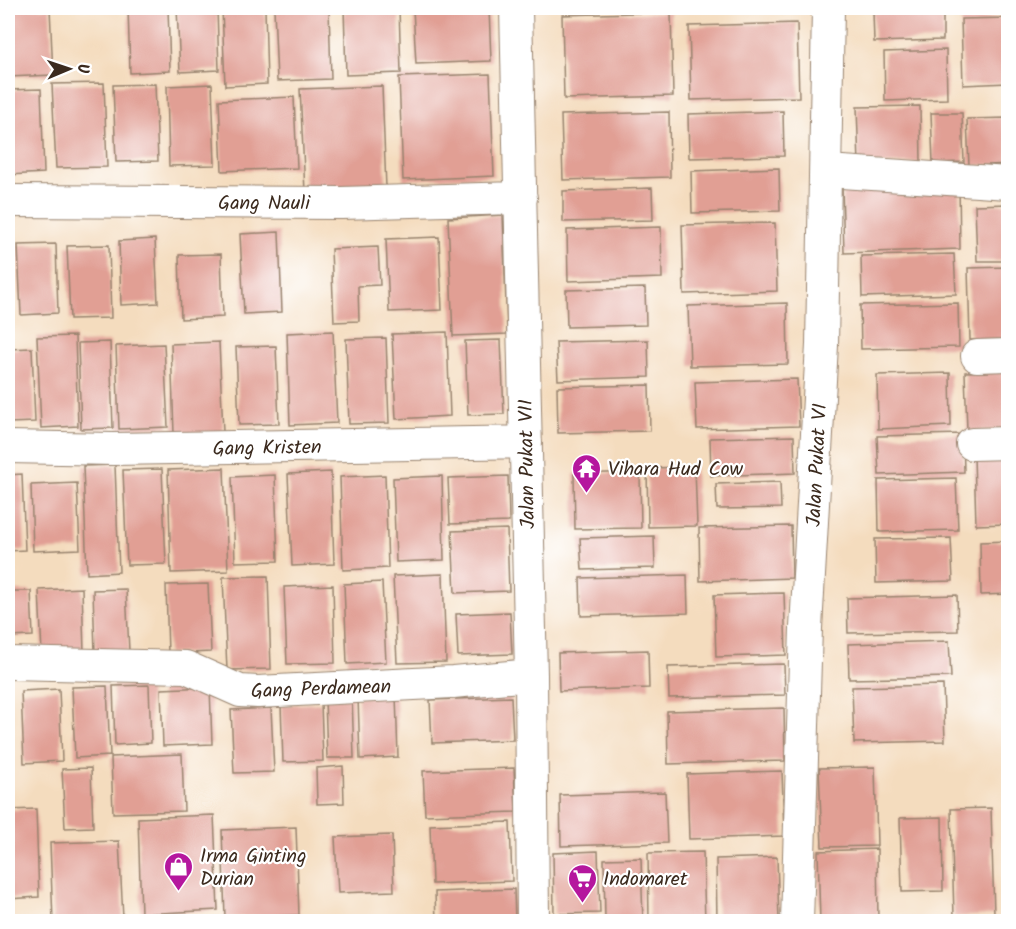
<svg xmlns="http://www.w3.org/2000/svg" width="1016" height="929" font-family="Kalam,sans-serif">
  <rect width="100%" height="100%" fill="#fff"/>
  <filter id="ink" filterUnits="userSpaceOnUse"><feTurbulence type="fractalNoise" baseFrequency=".0167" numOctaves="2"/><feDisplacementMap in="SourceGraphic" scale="12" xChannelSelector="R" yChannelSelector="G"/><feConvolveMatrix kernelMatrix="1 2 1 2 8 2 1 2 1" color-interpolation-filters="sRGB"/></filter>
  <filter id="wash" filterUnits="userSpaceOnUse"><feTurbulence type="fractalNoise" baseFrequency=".008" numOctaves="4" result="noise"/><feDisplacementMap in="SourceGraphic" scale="24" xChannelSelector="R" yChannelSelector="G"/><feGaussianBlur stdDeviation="1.35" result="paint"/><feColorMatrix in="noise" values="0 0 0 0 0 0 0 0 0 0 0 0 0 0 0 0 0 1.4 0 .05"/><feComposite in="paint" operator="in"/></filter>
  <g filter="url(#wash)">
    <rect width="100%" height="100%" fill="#f4dcbe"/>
    <g id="blocks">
      <path fill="#e19f94" d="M 8,8 L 50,8 L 53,75 L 8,77 Z
        M 128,8 L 168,8 L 170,71 L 130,73 Z
        M 177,8 L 217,8 L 219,70 L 180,72 Z
        M 222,8 L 265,8 L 267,84 L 225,86 Z
        M 274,8 L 329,8 L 331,79 L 277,81 Z
        M 344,8 L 399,8 L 401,73 L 346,75 Z
        M 413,8 L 489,8 L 491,61 L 416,64 Z
        M 943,10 L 943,40 L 874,42 L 873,12 Z
        M 671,12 L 673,96 L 564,99 L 562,15 Z
        M 1008,18 L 1008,83 L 963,85 L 961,19 Z
        M 797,23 L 799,97 L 691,100 L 689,26 Z
        M 946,50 L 947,99 L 885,101 L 884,52 Z
        M 490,74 L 494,176 L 403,180 L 399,77 Z
        M 104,83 L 107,167 L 56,168 L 52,84 Z
        M 155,84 L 158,161 L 116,162 L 113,85 Z
        M 212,84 L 215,165 L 169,166 L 167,86 Z
        M 382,86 L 386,188 L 305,192 L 300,89 Z
        M 41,89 L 44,173 L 8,175 L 8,90 Z
        M 294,97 L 297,168 L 222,171 L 219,100 Z
        M 920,106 L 921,163 L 859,165 L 857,107 Z
        M 783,111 L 784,156 L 689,158 L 688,114 Z
        M 669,112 L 670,177 L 563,180 L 561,115 Z
        M 931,113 L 962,113 L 964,162 L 933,163 Z
        M 1008,118 L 1008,164 L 969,166 L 967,119 Z
        M 779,168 L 780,211 L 692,213 L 691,171 Z
        M 959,184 L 960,249 L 844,253 L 842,187 Z
        M 652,188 L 653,220 L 563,222 L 563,191 Z
        M 1008,204 L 1008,261 L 977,261 L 975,205 Z
        M 503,215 L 507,334 L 453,336 L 448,218 Z
        M 775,223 L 777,291 L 684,294 L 682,225 Z
        M 661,227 L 662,278 L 568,281 L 567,230 Z
        M 279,232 L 282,312 L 244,314 L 240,234 Z
        M 439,237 L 442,310 L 389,312 L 386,239 Z
        M 155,239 L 158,303 L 121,305 L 119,241 Z
        M 56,244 L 58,313 L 21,315 L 18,245 Z
        M 109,245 L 111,318 L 70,319 L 67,246 Z
        M 378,247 L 380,285 L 358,286 L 359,321 L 334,322 L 331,249 Z
        M 221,254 L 223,317 L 181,319 L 179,255 Z
        M 954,254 L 956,294 L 862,297 L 861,256 Z
        M 1008,267 L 1008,339 L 970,340 L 968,268 Z
        M 645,288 L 646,325 L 567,327 L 566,290 Z
        M 787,303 L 788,364 L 690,366 L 688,306 Z
        M 958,303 L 959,347 L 861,349 L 860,305 Z
        M 333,331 L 337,423 L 290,425 L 287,333 Z
        M 447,332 L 450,416 L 396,419 L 392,334 Z
        M 75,336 L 78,426 L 41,428 L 37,337 Z
        M 386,338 L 389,423 L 349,424 L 346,339 Z
        M 501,340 L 504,414 L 468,415 L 465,341 Z
        M 648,340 L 649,377 L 558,380 L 556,342 Z
        M 110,342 L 113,428 L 81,429 L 78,343 Z
        M 219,342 L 223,432 L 174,434 L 171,344 Z
        M 164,344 L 168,427 L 119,429 L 116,346 Z
        M 276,346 L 279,424 L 239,425 L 236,347 Z
        M 32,348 L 35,422 L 8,423 L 8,349 Z
        M 1008,371 L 1008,430 L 967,431 L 965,372 Z
        M 950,373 L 951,426 L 878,429 L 877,375 Z
        M 797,379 L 799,426 L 697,429 L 695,382 Z
        M 649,385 L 650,431 L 558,433 L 557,387 Z
        M 963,434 L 964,472 L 879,475 L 877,436 Z
        M 794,436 L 795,473 L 711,476 L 710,438 Z
        M 1007,455 L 1008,524 L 976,525 L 974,456 Z
        M 115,465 L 119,572 L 87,574 L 83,466 Z
        M 695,467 L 697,526 L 648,527 L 647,468 Z
        M 224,468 L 228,571 L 171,573 L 168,470 Z
        M 162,469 L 166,564 L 127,565 L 123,470 Z
        M 331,472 L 334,564 L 292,566 L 288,474 Z
        M 640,472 L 641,528 L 575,529 L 574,474 Z
        M 22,474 L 25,550 L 8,551 L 8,475 Z
        M 275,475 L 278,561 L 235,562 L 232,477 Z
        M 385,475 L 388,568 L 343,570 L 340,477 Z
        M 442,476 L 444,560 L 396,562 L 393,478 Z
        M 508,476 L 509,522 L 450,524 L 448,478 Z
        M 956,478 L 958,530 L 879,532 L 878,480 Z
        M 780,482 L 781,508 L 717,509 L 716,484 Z
        M 77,483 L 80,549 L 33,551 L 31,485 Z
        M 791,526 L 792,578 L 700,581 L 699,528 Z
        M 507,529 L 509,591 L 455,593 L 452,531 Z
        M 654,536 L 655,568 L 582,570 L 580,538 Z
        M 951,538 L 953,581 L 876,583 L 875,539 Z
        M 1008,541 L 1008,594 L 981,595 L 980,542 Z
        M 443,574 L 446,662 L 397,663 L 393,576 Z
        M 687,575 L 688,613 L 581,616 L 580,578 Z
        M 268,576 L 271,669 L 227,670 L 223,577 Z
        M 382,582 L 386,662 L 347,664 L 344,584 Z
        M 208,584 L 211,652 L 168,654 L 166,585 Z
        M 333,585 L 335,663 L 287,664 L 284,587 Z
        M 82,588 L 84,653 L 42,654 L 39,590 Z
        M 126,589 L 129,651 L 95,652 L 93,590 Z
        M 8,591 L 31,591 L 33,636 L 8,637 Z
        M 784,593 L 786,655 L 716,657 L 714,595 Z
        M 957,595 L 958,631 L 848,633 L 847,598 Z
        M 510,612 L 512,654 L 458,656 L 456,614 Z
        M 949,641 L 951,677 L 849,679 L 848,644 Z
        M 648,650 L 649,688 L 559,691 L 558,653 Z
        M 784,664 L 785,695 L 669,698 L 668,667 Z
        M 149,685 L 151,743 L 115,745 L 113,686 Z
        M 943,685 L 945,741 L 854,743 L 852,687 Z
        M 107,686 L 110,756 L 75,758 L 72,687 Z
        M 210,687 L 212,744 L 163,746 L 161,689 Z
        M 59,689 L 62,761 L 24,763 L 21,691 Z
        M 396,695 L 398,757 L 360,759 L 358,697 Z
        M 352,697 L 354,758 L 327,758 L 325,698 Z
        M 511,697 L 513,740 L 432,743 L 430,700 Z
        M 321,703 L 323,761 L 283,762 L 281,705 Z
        M 271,708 L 274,772 L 234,773 L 231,710 Z
        M 784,708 L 785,761 L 668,764 L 667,711 Z
        M 8,727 L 11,770 L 8,771 Z
        M 182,754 L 184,811 L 113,813 L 111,757 Z
        M 343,766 L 344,803 L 317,804 L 316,768 Z
        M 875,767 L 877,846 L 822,847 L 819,768 Z
        M 91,768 L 93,827 L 65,828 L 62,769 Z
        M 514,768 L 516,812 L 425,815 L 423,771 Z
        M 782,771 L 784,836 L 689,839 L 687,774 Z
        M 665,792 L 667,843 L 561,846 L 560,795 Z
        M 991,808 L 994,915 L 954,917 L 951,809 Z
        M 36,809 L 39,897 L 8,899 L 8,810 Z
        M 214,815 L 218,910 L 141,914 L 138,818 Z
        M 942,817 L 943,891 L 902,892 L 900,818 Z
        M 510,822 L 512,881 L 432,884 L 430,825 Z
        M 296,827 L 299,915 L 225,918 L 222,830 Z
        M 392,835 L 394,891 L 338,893 L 335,837 Z
        M 119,841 L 123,918 L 53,921 L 50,843 Z
        M 877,849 L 878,921 L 820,922 L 818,851 Z
        M 598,851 L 600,913 L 554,914 L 553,853 Z
        M 703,852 L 705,922 L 649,922 L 648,853 Z
        M 777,857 L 779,922 L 717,922 L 716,859 Z
        M 641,858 L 643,922 L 605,922 L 604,859 Z
        M 514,889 L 515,922 L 436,922 L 435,892 Z"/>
    </g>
  </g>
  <g filter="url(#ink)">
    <use href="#blocks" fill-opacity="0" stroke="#98836e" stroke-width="1.5"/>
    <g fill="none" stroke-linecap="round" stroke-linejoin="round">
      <defs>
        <path id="street" d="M 516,8 L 531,675 L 533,922
          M 827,171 L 1008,183
          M 8,201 L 341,203 L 521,198
          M 977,356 L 1008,355
          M 972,444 L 1008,443
          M 8,447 L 113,449 L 526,442
          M 8,663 L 186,667 L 240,691 L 258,692 L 453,682 L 531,675
          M 797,922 L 806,628 L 822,345 L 828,8"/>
      </defs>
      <use href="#street" stroke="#98836e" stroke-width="34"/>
      <use href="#street" stroke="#fff" stroke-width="32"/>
    </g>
  </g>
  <defs>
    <symbol id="temple-pin" viewBox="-11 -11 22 30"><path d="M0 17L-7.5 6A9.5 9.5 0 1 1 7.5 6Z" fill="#b5179e" stroke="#fff"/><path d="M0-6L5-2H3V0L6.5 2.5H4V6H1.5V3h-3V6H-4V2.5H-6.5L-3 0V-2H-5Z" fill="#fff"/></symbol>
    <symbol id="shop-pin" viewBox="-11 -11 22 30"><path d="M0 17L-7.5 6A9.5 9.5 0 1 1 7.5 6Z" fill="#b5179e" stroke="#fff"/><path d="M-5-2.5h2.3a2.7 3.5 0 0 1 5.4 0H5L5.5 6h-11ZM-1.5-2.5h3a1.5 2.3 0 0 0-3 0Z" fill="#fff"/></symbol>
    <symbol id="supermarket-pin" viewBox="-11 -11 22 30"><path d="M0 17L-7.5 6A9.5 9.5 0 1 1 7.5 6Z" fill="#b5179e" stroke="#fff"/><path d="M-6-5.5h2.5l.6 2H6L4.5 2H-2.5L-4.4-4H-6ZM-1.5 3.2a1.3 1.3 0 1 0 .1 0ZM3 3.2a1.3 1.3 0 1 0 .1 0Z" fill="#fff"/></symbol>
  </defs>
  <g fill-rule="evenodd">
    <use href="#temple-pin" x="570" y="452" width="33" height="45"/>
    <use href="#shop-pin" x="162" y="850" width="33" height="45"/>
    <use href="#supermarket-pin" x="566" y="862" width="33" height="45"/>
  </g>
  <g text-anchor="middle" stroke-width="4.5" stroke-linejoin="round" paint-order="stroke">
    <g font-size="20" fill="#3b2a1e" stroke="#fff">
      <text x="264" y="209">Gang Nauli</text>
      <text transform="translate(267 447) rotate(-1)" y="7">Gang Kristen</text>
      <text transform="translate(526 464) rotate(-91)" y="7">Jalan Pukat VII</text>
      <text transform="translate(816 465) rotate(-87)" y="7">Jalan Pukat VI</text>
      <text transform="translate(321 688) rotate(-2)" y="7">Gang Perdamean</text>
    </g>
    <g font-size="20" fill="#3b2a1e" stroke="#fff" text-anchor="start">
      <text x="608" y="475">Vihara Hud Cow</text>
      <text x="200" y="862">Irma Ginting<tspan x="200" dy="23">Durian</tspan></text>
      <text x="603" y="885">Indomaret</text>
    </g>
  </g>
  <rect width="1016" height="929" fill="none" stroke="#fff" stroke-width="30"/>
  <g transform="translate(69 69) rotate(88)" stroke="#ffffff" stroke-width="4.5" paint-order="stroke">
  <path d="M0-4.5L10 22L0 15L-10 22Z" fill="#3b2a1e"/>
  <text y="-9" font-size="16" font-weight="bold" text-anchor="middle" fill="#3b2a1e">U</text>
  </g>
</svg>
